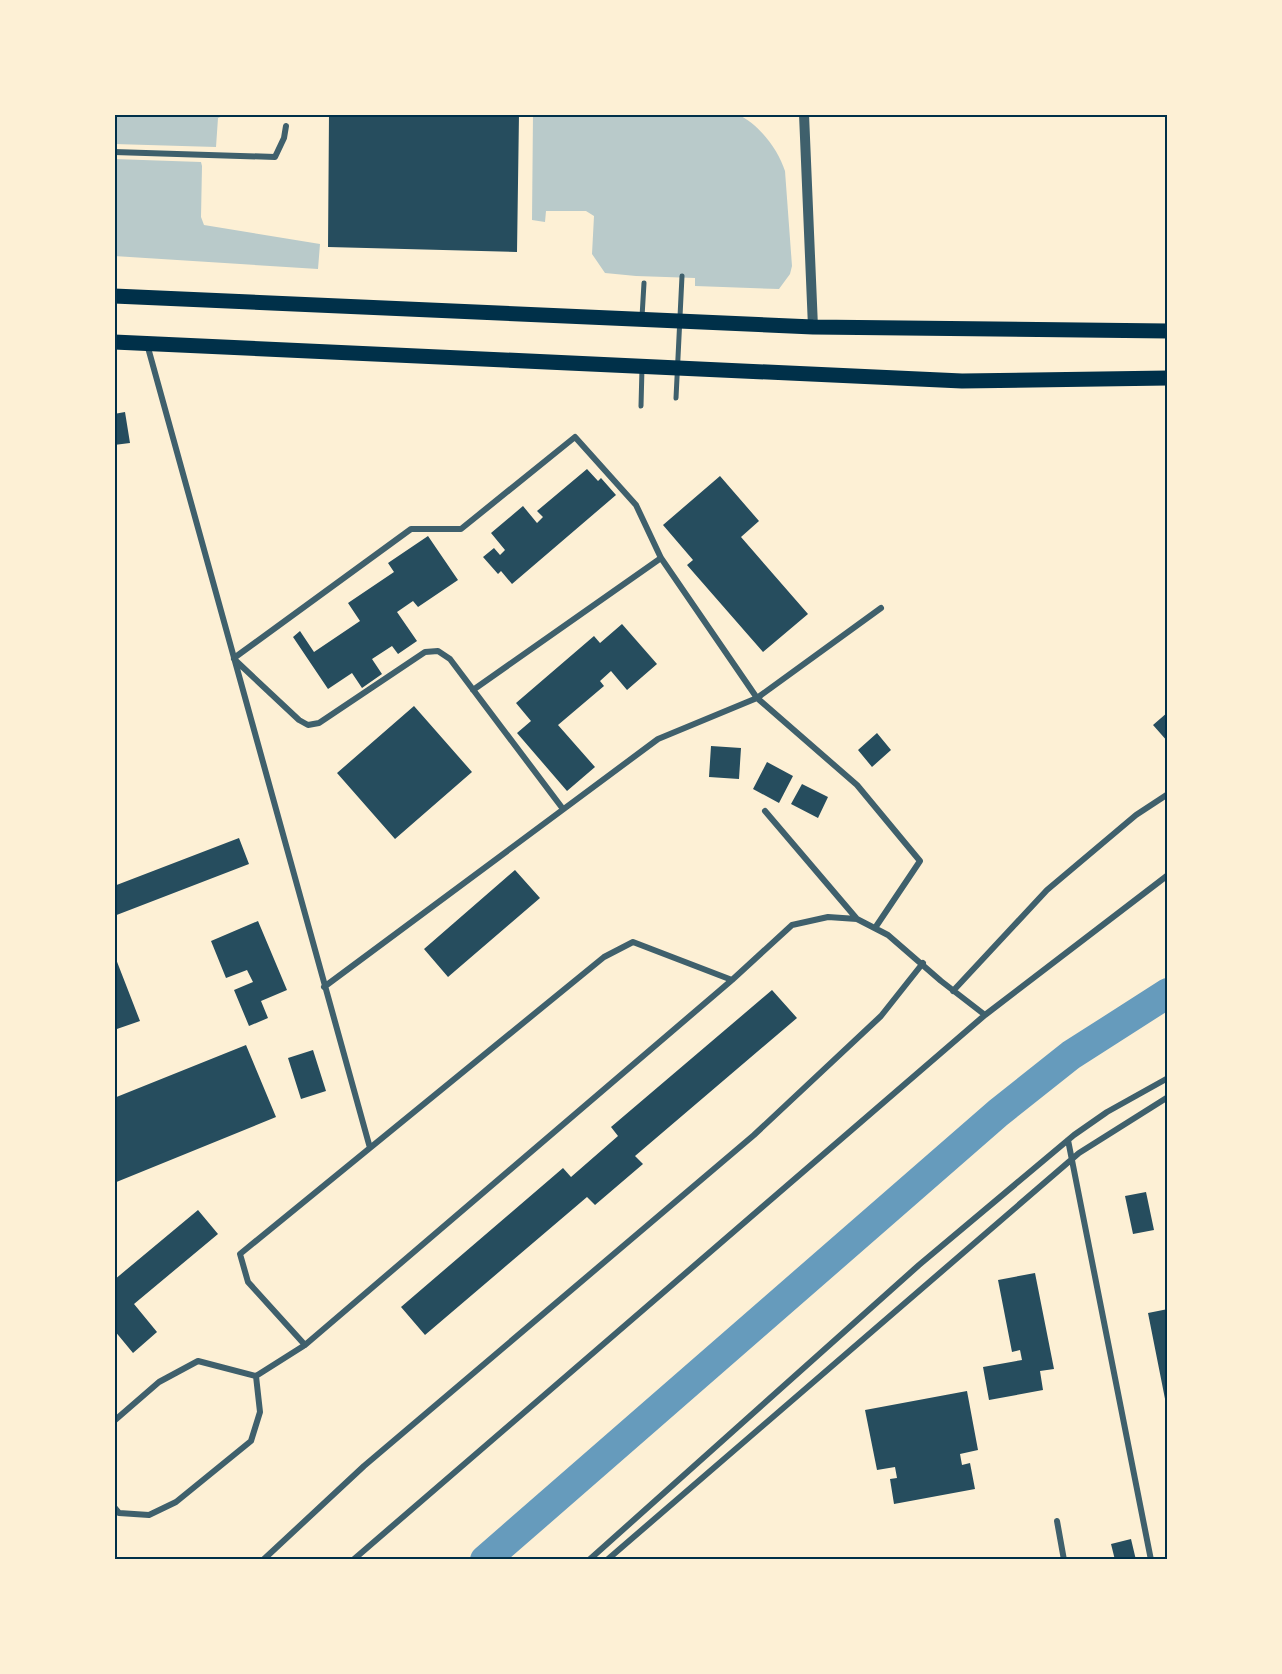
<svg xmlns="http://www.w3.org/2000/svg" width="1282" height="1674" font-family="'IBM Plex Sans',sans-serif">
  <rect width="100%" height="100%" fill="#fdf0d5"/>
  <path fill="#b9caca" d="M 114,114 L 228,114 L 218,118 L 216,147 L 114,144 Z
    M 533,114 L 737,114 C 759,124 778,149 785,171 L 792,266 L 790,274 L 779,289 L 695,286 L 695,278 L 636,276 L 605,273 L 592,254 L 594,216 L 586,211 L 546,211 L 545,222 L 532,220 Z
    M 114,159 L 201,162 L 202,166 L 201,217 L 204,225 L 320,244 L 318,269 L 114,256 Z"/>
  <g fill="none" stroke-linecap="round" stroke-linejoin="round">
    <path stroke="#669bbc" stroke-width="30" d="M 485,1560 L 998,1113 L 1071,1055 L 1168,993"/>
  </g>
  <path fill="#264d5e" d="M 329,114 L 519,114 L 517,252 L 328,247 Z
    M 125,412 L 130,443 L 114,445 L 114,414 Z
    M 587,469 L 598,481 L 601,478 L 616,495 L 512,584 L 501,571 L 498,574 L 483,557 L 494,548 L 500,555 L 505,550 L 491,533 L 523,506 L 537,523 L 543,517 L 537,511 Z
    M 720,476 L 759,521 L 741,537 L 808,614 L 763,652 L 687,565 L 693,560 L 663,525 Z
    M 428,536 L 458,580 L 418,607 L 413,601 L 397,612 L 417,641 L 398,654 L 392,646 L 372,659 L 382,674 L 362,688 L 352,673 L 328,689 L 293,637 L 300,631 L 314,652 L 360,621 L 348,603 L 394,572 L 388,563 Z
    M 622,624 L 657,664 L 627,690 L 611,671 L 600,681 L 604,686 L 558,725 L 595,767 L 567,791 L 517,733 L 531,721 L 516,703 L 594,636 L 600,643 Z
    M 414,706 L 472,772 L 395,839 L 337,773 Z
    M 1168,712 L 1168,742 L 1153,725 Z
    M 877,733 L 891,750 L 872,767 L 858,750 Z
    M 711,746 L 741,748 L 739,779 L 709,777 Z
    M 767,762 L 793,776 L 779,803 L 753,789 Z
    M 802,784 L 828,797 L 818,818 L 791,804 Z
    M 239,838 L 249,864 L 114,916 L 114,886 Z
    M 515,870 L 540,898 L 448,977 L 424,949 Z
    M 258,921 L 287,990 L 261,1001 L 268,1018 L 249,1026 L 234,990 L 253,982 L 247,970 L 226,978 L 211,941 Z
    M 114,954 L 140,1021 L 114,1030 Z
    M 772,990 L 797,1018 L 635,1156 L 643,1164 L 595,1205 L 587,1197 L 425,1335 L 401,1307 L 563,1168 L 571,1177 L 618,1136 L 611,1127 Z
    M 246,1045 L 276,1117 L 114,1183 L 114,1098 Z
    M 313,1050 L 326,1091 L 301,1099 L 288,1058 Z
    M 1146,1192 L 1154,1230 L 1133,1234 L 1125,1196 Z
    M 198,1210 L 218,1234 L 134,1304 L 157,1332 L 133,1353 L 114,1330 L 114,1280 Z
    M 1035,1273 L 1054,1369 L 1040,1371 L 1043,1390 L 989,1400 L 983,1367 L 1022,1360 L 1020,1350 L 1012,1352 L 998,1280 Z
    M 1168,1309 L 1168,1409 L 1167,1409 L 1148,1313 Z
    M 967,1391 L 978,1450 L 960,1454 L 962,1465 L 970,1463 L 975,1489 L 894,1504 L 890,1479 L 897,1478 L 895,1467 L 877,1470 L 865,1410 Z
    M 1131,1539 L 1136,1560 L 1115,1560 L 1111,1544 Z"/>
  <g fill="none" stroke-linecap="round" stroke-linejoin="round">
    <path stroke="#3f606c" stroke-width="5" d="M 642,317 L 644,283
      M 676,398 L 682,276
      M 641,406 L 642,368"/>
    <path stroke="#3f606c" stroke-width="6" d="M 114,152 L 275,157 L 284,138 L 286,126
      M 147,344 L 370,1148
      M 234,658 L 411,529 L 461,529 L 575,437 L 636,505 L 661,558 L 757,698 L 857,785 L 920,861 L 875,928
      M 234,659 L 299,720 L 308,725 L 319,723 L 425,652 L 438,651 L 450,659 L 563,809
      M 473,690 L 661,558
      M 765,811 L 857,919
      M 324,987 L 658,739 L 757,698 L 881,608
      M 953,991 L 1047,890 L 1136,815 L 1168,794
      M 1068,1140 L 1151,1560
      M 305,1345 L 248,1282 L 240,1254 L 604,957 L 633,942 L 732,980
      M 114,1421 L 159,1382 L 198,1361 L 256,1376 L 305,1345 L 732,980 L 792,925 L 828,917 L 857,919 L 888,935 L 941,981 L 985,1015
      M 114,1507 L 119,1513 L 149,1515 L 176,1502 L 251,1441 L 260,1412 L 256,1376
      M 1057,1521 L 1064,1560
      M 263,1560 L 364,1466 L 754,1135 L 881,1016 L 923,963
      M 353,1560 L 985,1015 L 1168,875
      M 589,1560 L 919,1265 L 1074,1135 L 1107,1112 L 1168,1078
      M 607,1560 L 1079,1153 L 1168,1097"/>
    <path stroke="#3f606c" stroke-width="10" d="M 804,114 L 813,327"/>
    <path stroke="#003049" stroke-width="15" d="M 114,296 L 813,327 L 1168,331
      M 114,342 L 962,381 L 1168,378"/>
  </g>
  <rect width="1282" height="1674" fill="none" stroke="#fdf0d5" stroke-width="231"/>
  <rect x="116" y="116" width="1050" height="1442" fill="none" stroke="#003049" stroke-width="2"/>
</svg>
